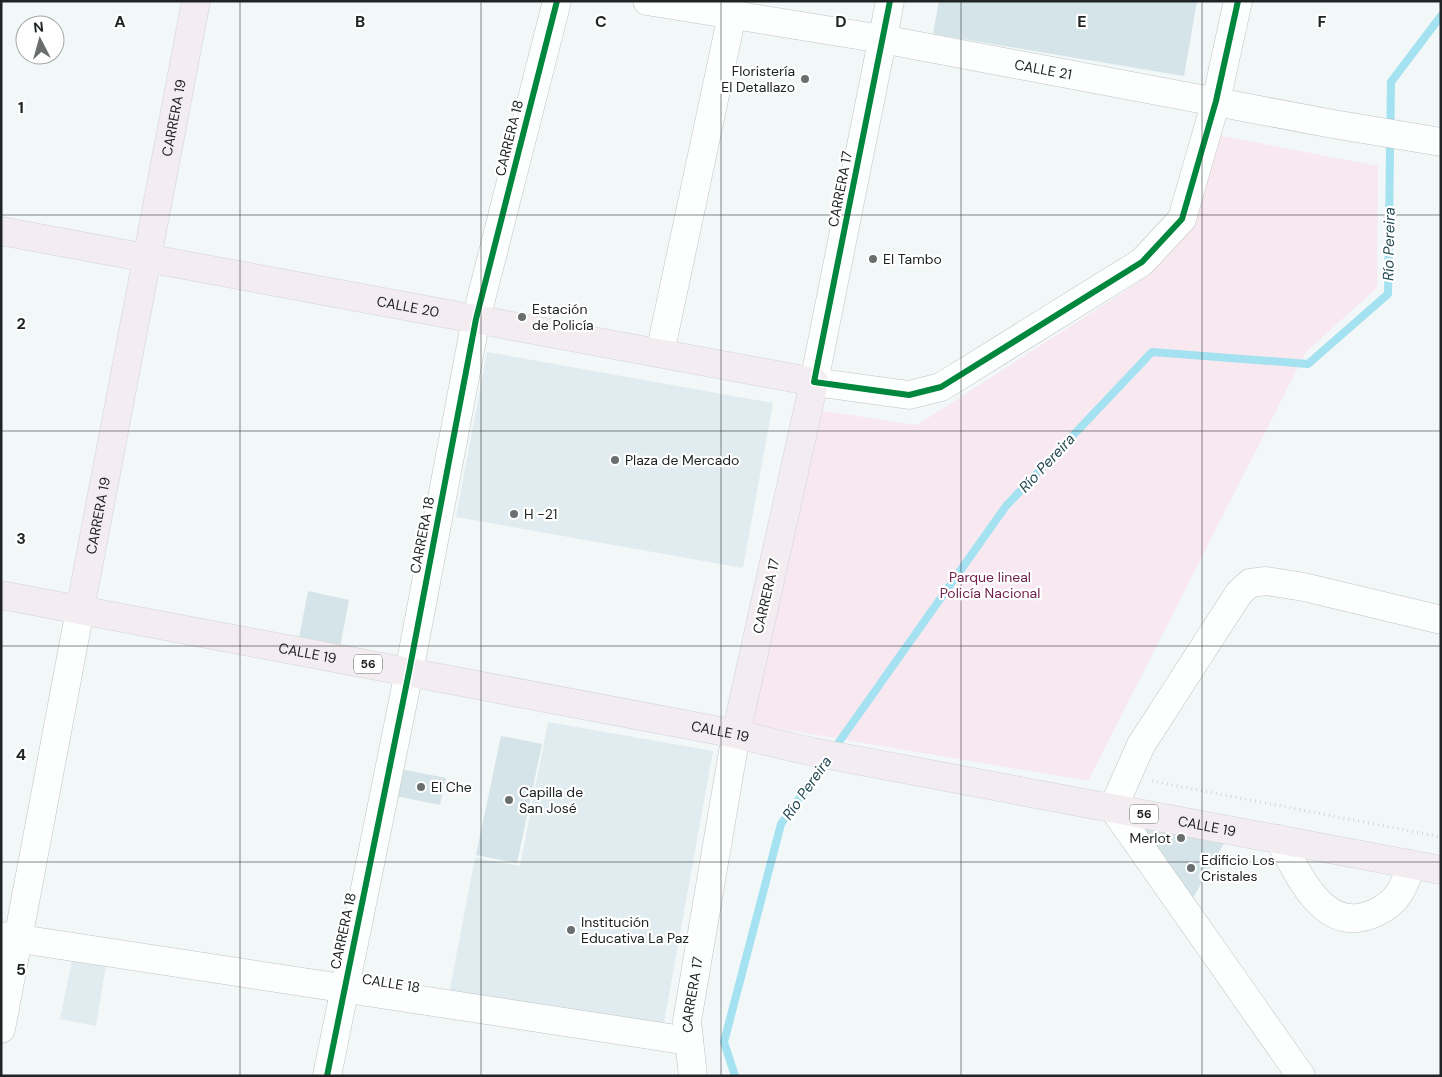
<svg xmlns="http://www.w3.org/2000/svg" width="1442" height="1077" font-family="'DM Sans',sans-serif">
  <rect width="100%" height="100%" fill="#f2f7f8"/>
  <path fill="#e0ecef" d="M 487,352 L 773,403 L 743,568 L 456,517 Z
    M 548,722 L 713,751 L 663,1028 L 449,994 L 475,858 L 520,866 Z
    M 75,947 L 108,952 L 96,1026 L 60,1019 Z"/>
  <path fill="#f8e9f1" d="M 1218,135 L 1378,166 L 1377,288 L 1306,352 L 1088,781 L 745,723 L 817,410 L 917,425 L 1139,282 L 1191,224 Z"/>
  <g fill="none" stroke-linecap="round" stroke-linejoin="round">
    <path stroke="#a4e1f1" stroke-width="8" d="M 834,749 L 1006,506 L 1152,352 L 1308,364 L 1388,294 L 1391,82 L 1441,16
      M 735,1076 L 724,1042 L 781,824 L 826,761"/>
  </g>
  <path fill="#d5e4e8" d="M 939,1 L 1197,1 L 1184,76 L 933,34 Z
    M 308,591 L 349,600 L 339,652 L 298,643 Z
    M 501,736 L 542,744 L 517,863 L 476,855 Z
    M 401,769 L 446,778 L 440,805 L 396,796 Z
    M 1135,819 L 1227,838 L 1193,898 Z"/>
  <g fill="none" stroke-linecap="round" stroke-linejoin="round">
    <defs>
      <g id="minor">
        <path id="s1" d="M 647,1 L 882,39 L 1333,124 L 1441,142"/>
        <path d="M 890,1 L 814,382 L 909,395 L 941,387 L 1142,262 L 1182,219 L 1216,101 L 1238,1"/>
        <path d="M 660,353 L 732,15"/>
        <path d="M 1279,839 C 1300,876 1324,938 1377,912 C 1398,902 1405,886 1411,864"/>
        <path d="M 1,936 L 689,1041"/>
        <path d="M 1,1029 L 80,610"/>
        <path d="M 327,1076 L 409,672 L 476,319 L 557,1"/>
        <path id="s2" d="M 693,1076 L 687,1021 L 736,734"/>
        <path d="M 1301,1076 L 1113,808 L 1141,745 L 1239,593 L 1250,583 L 1266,581 L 1304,587 L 1441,620"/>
      </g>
      <g id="major">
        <path id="s3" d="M 1,231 L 814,382 L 736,734"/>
        <path id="s4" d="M 1,595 L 736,734 L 813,752 L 1441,870"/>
        <path id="s5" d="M 80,610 L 196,1"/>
      </g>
    </defs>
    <use href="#minor" stroke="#bfc3c3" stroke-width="29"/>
    <use href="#major" stroke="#d2d4d5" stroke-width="29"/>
    <path stroke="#d4d5d5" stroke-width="3" stroke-dasharray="1 4" stroke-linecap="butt" d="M 1152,781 L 1441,837"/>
    <use href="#minor" stroke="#fdfefe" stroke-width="28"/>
    <use href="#major" stroke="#f3ecf0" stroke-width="28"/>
    <defs>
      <path id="cycleway" d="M 890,1 L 814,382 L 909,395 L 941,387 L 1142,262 L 1182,219 L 1216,101 L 1238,1
        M 327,1076 L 409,672 L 476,319 L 557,1"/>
    </defs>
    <use href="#cycleway" stroke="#fff" stroke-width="9"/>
    <use href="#cycleway" stroke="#00873e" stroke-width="6"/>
  </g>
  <path fill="none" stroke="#202424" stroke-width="1" stroke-opacity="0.55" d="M 240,1 L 240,1076M 481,1 L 481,1076M 721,1 L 721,1076M 961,1 L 961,1076M 1202,1 L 1202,1076M 1,215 L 1441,215M 1,431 L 1441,431M 1,646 L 1441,646M 1,862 L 1441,862"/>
  <g fill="#6a6e6e" stroke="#fff" stroke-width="2">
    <circle cx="805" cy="79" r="5"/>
    <circle cx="873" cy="259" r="5"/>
    <circle cx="522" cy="317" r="5"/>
    <circle cx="615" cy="460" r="5"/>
    <circle cx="514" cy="514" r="5"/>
    <circle cx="421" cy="787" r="5"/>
    <circle cx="509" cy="800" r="5"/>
    <circle cx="1181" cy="838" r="5"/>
    <circle cx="1191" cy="868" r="5"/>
    <circle cx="571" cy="930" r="5"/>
  </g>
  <g text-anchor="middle" stroke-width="4.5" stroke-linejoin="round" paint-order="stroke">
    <g fill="#fff" stroke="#636666" stroke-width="1">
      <rect x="354" y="654.5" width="28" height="19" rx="4"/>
      <rect x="1130" y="804.5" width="28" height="19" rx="4"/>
    </g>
    <g font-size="12" font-weight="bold" fill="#202424">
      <text x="368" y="668">56</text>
      <text x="1144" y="818">56</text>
    </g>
    <g font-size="14" fill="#202424" stroke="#fff">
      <text dy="5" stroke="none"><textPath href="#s1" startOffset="402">CALLE 21</textPath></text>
      <text dy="5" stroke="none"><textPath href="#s5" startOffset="501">CARRERA 19</textPath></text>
      <text transform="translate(509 138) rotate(-76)" y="5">CARRERA 18</text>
      <text transform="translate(840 189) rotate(-79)" y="5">CARRERA 17</text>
      <text dy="5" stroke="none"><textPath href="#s3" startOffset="414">CALLE 20</textPath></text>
      <text dy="5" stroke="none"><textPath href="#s5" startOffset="96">CARRERA 19</textPath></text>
      <text transform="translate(422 535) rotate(-79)" y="5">CARRERA 18</text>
      <text transform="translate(766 596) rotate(-77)" y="5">CARRERA 17</text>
      <text dy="5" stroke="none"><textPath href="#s4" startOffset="312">CALLE 19</textPath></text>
      <text dy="5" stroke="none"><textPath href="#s4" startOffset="732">CALLE 19</textPath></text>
      <text dy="5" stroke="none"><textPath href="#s4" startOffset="1228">CALLE 19</textPath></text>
      <text transform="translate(343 931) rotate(-78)" y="5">CARRERA 18</text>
      <text transform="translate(391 983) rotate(9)" y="5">CALLE 18</text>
      <text dy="5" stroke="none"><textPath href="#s2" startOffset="82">CARRERA 17</textPath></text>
    </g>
    <g font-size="14" fill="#202424" stroke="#fff" text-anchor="start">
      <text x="795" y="76" text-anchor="end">Floristería<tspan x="795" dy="16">El Detallazo</tspan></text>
      <text x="883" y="264">El Tambo</text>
      <text x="532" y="314">Estación<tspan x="532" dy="16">de Policía</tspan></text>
      <text x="625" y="465">Plaza de Mercado</text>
      <text x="524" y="519">H -21</text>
      <text x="431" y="792">El Che</text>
      <text x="519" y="797">Capilla de<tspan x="519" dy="16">San José</tspan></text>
      <text x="1171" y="843" text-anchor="end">Merlot</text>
      <text x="1201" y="865">Edificio Los<tspan x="1201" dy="16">Cristales</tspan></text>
      <text x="581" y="927">Institución<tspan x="581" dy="16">Educativa La Paz</tspan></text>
    </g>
    <g font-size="14" fill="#70234e" stroke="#fff">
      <text x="990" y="582">Parque lineal<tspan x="990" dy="16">Policía Nacional</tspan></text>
    </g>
    <g font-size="15" font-style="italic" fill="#224953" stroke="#fff">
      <text transform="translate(1389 244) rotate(-89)" y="5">Río Pereira</text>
      <text transform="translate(1047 463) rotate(-47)" y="5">Río Pereira</text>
      <text transform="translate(807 788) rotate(-55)" y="5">Río Pereira</text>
    </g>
  </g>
  <g font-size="16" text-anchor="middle" font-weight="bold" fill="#202424" stroke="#fff" stroke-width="4.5" stroke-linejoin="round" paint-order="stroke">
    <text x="120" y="27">A</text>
    <text x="360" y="27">B</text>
    <text x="601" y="27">C</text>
    <text x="841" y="27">D</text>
    <text x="1082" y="27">E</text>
    <text x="1322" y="27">F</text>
    <text x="21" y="113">1</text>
    <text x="21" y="329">2</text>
    <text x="21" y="544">3</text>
    <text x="21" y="760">4</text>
    <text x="21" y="975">5</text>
  </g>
  <rect width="1442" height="1077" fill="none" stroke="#202424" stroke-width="5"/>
  <g transform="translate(40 40) rotate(354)"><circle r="24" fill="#ffffff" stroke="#a6a7a7"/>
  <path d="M0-4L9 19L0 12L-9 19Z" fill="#6a6e6e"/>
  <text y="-8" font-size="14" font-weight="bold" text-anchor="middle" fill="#202424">N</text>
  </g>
</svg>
